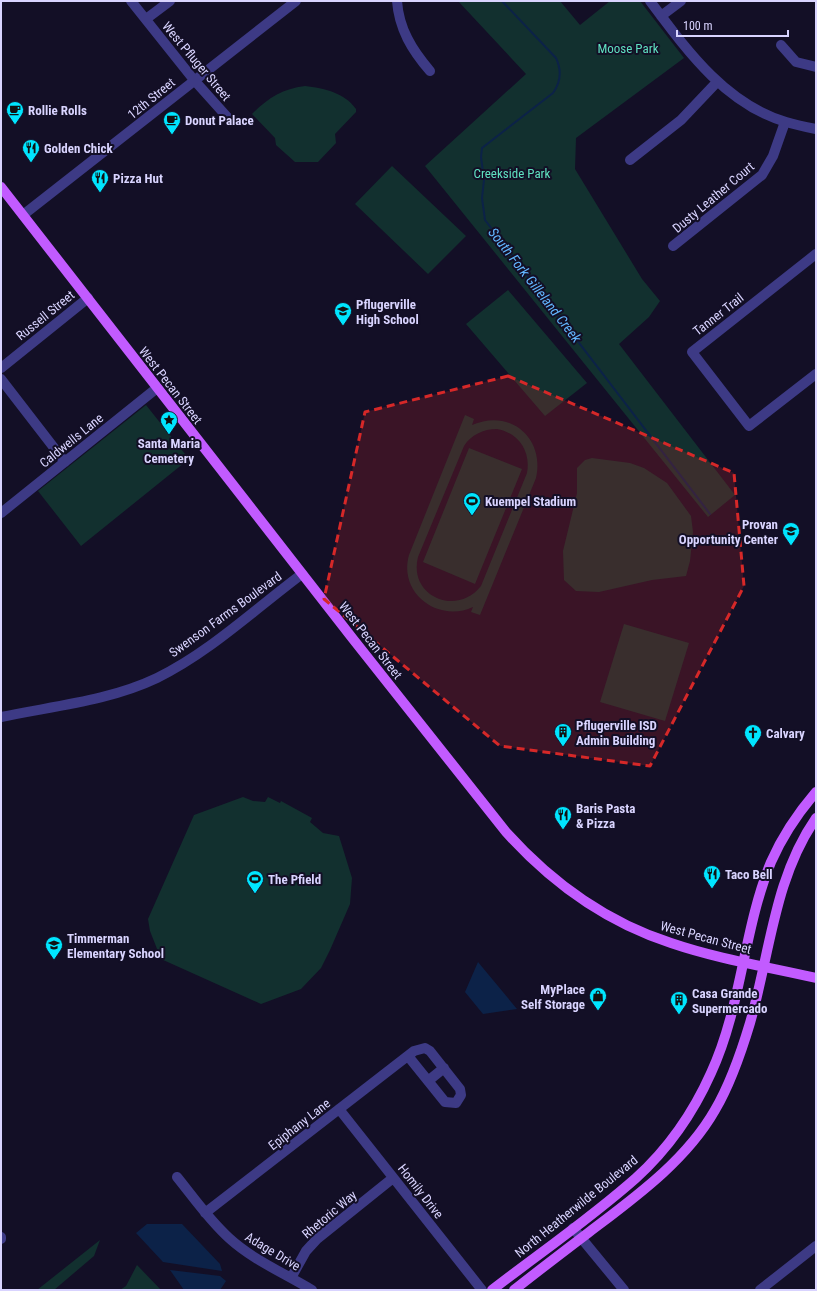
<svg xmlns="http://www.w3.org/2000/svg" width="817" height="1291" font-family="'Roboto Condensed',sans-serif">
  <rect width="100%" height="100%" fill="#130f26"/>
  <path fill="#12302f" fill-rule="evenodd" d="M 458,1 L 560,1 L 580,25 L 610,1 L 640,1 L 684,58 L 576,138 L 575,169 L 642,279 L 660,301 L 649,317 L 619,344 L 735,495 L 708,517 L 425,166 L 526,74 Z
    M 305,86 C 324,88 345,93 356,109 L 356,112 L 335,134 L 336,143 L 318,162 L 295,162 L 276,145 L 275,138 L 252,114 C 268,98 282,89 305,86 Z
    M 392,166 L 466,236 L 428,274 L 355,204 Z
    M 508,290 L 587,383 L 545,416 L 466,324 Z
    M 146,405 L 189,459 L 81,546 L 38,491 Z
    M 465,415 L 474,419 L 472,425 C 510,408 545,438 536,478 L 480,615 L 471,612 L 473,607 C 439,623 398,594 409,555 ZM 497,429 C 519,433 531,452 527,473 L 481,586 C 457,617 408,596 418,557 L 464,446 C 471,435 483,429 497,429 Z
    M 469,448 L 522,469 L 475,584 L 423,562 Z
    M 592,458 L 630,463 L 644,468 L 667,483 L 691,516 L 693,532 L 690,561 L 686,576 L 652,580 L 599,592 L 576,591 L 564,580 L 563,551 L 577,493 L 577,468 L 585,460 Z
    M 624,624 L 689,643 L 665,721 L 600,702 Z
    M 243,797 L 253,801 L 265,802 L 268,797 L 280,803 L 281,801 L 312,818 L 310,822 L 323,833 L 339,836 L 352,878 L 350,904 L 330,950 L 321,968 L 301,989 L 261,1004 L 161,959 L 150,931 L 148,919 L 194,815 Z
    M 100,1240 L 94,1256 L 54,1290 L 37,1290 Z
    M 137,1265 L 161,1290 L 120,1290 L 126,1286 Z"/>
  <path fill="#0c2248" d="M 478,962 L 517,1009 L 483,1014 L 465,992 Z
    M 147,1224 L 182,1224 L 220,1264 L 222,1271 L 163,1262 L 136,1233 Z
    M 170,1270 L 220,1276 L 226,1281 L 220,1290 L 184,1290 Z"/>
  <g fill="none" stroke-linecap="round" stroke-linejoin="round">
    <path stroke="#0c2248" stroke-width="2" d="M 502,1 L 556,58 C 562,71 561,82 553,93 L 482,148 L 481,157 L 484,180 L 482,198 L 485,220 L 710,514"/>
    <path stroke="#3d3a85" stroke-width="10" d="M 131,1 L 194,80 L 229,119
      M 397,1 C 399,29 412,50 430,71
      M 650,1 C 686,49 725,104 786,122 C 796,125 806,127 816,129
      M 661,16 L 681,1
      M 146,19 L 170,1
      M 781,45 L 796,62 L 816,67
      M 630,160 L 681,120 L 717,82
      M 23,215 L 296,1
      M 673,246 L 762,175 L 773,156 L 785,122
      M 816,254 L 692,352 L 749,426 L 816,374
      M 1,368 L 88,298
      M 1,379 L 65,462
      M 1,513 L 157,388
      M 1,717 C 53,706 109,701 157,678 C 210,652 255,609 302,574
      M 428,1081 L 444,1068
      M 339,1109 L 482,1290
      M 177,1177 C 194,1198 209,1220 229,1238 C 253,1260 284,1273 312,1290
      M 205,1213 L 414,1051 L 425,1048 L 430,1051 L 460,1089 L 461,1095 L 456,1103 L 445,1102 L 408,1056
      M 573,1228 L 624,1290
      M 1,1237 L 1,1239
      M 291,1278 L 306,1251 L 317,1239 L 393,1178
      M 760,1290 L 816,1246"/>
    <path stroke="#c25bff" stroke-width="10" d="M 1,187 L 353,639 L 506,832 C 551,882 606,922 671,943 C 718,959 768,967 816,978
      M 492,1290 C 540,1253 591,1218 636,1178 C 668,1149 694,1111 711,1073 C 742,1006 743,930 771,862 C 782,837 798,813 816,792
      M 514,1290 C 538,1271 563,1252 588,1233 C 634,1198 686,1161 715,1110 C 731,1083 741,1053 750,1023 C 770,954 774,878 816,818"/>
  </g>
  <path fill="#d62828" fill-opacity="0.2" stroke="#d62828" stroke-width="3" stroke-dasharray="8 5" stroke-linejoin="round" d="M 508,376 L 734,473 L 744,586 L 650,766 L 500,746 L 324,599 L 365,412 Z"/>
  <defs>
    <symbol id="cafe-pin" viewBox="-11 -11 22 30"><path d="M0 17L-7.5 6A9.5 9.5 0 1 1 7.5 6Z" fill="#00e5ff" stroke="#130f26"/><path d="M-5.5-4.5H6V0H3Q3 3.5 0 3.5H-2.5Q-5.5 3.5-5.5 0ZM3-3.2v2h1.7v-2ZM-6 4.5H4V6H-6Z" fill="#111"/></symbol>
    <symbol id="restaurant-pin" viewBox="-11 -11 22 30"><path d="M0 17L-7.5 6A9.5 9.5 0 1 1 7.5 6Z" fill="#00e5ff" stroke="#130f26"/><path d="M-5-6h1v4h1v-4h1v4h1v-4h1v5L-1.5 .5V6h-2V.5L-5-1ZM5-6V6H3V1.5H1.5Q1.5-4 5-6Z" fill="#111"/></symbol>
    <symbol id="school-pin" viewBox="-11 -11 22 30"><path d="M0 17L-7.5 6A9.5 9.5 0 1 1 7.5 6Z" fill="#00e5ff" stroke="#130f26"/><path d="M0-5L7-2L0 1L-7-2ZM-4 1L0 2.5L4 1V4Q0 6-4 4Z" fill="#111"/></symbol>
    <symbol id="sight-pin" viewBox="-11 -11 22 30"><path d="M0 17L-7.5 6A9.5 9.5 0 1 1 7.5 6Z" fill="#00e5ff" stroke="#130f26"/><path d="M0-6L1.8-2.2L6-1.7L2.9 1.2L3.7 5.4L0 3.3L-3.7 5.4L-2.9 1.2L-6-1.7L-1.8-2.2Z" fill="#111"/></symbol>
    <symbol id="stadium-pin" viewBox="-11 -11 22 30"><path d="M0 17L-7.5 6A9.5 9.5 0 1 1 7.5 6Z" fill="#00e5ff" stroke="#130f26"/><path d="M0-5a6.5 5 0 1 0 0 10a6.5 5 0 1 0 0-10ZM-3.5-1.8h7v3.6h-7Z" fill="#111"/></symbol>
    <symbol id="building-pin" viewBox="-11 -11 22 30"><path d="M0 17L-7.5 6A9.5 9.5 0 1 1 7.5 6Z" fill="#00e5ff" stroke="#130f26"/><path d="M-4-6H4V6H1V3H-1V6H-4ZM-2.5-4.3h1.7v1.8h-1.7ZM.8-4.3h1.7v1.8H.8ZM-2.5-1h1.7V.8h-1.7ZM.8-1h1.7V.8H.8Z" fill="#111"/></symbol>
    <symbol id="church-pin" viewBox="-11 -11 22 30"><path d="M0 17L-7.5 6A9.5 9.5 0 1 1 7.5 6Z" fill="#00e5ff" stroke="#130f26"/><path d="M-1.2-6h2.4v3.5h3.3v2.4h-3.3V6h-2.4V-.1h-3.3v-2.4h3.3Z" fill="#111"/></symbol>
    <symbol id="shop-pin" viewBox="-11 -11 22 30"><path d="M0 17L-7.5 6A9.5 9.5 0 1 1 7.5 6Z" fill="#00e5ff" stroke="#130f26"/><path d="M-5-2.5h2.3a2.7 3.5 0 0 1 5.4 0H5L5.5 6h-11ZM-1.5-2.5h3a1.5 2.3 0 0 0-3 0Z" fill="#111"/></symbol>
  </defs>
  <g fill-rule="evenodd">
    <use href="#cafe-pin" x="5" y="100" width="20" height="27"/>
    <use href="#cafe-pin" x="162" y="110" width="20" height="27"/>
    <use href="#restaurant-pin" x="21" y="138" width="20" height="27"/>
    <use href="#restaurant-pin" x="90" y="168" width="20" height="27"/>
    <use href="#school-pin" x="333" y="301" width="20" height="27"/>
    <use href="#sight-pin" x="159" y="410" width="20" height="27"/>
    <use href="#stadium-pin" x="462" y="491" width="20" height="27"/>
    <use href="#school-pin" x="781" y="521" width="20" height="27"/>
    <use href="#building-pin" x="553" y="722" width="20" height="27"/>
    <use href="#church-pin" x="743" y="723" width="20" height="27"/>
    <use href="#restaurant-pin" x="553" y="805" width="20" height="27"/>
    <use href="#restaurant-pin" x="702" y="864" width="20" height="27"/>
    <use href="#stadium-pin" x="245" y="869" width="20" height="27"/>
    <use href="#school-pin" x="44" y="935" width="20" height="27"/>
    <use href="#shop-pin" x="588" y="986" width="20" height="27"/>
    <use href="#building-pin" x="669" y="990" width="20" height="27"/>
  </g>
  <g text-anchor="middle" stroke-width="4" stroke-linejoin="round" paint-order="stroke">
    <g font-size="13" fill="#5fe0c0" stroke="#130f26">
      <text x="628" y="53">Moose Park</text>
      <text x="512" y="178">Creekside Park</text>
    </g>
    <g font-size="13" fill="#d9d4ff" stroke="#130f26">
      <text transform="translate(197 61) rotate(50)" y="5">West Pfluger Street</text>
      <text transform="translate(151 98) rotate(-39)" y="5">12th Street</text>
      <text transform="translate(713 197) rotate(-40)" y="5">Dusty Leather Court</text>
      <text transform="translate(718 314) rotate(-38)" y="5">Tanner Trail</text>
      <text transform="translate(45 315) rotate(-39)" y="5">Russell Street</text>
      <text transform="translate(171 385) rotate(52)" y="5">West Pecan Street</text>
      <text transform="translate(71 440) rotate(-39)" y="5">Caldwells Lane</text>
      <text transform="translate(225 614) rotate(-36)" y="5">Swenson Farms Boulevard</text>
      <text transform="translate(371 640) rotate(52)" y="5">West Pecan Street</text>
      <text transform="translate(706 937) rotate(15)" y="5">West Pecan Street</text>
      <text transform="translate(299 1124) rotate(-38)" y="5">Epiphany Lane</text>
      <text transform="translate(421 1191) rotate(52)" y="5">Homily Drive</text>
      <text transform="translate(576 1206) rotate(-39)" y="5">North Heatherwilde Boulevard</text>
      <text transform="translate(329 1214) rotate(-40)" y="5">Rhetoric Way</text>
      <text transform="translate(273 1251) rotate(31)" y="5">Adage Drive</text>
    </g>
    <g font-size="13" font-weight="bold" fill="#d9d4ff" stroke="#130f26" text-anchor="start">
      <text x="28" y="115">Rollie Rolls</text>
      <text x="185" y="125">Donut Palace</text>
      <text x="44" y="153">Golden Chick</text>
      <text x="113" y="183">Pizza Hut</text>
      <text x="356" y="309">Pflugerville<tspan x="356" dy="15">High School</tspan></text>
      <text x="169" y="448" text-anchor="middle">Santa Maria<tspan x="169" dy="15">Cemetery</tspan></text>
      <text x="485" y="506">Kuempel Stadium</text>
      <text x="778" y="529" text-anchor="end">Provan<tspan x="778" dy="15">Opportunity Center</tspan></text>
      <text x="576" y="730">Pflugerville ISD<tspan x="576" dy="15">Admin Building</tspan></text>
      <text x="766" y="738">Calvary</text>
      <text x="576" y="813">Baris Pasta<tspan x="576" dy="15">&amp; Pizza</tspan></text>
      <text x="725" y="879">Taco Bell</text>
      <text x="268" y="884">The Pfield</text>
      <text x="67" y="943">Timmerman<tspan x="67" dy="15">Elementary School</tspan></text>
      <text x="585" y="994" text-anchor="end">MyPlace<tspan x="585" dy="15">Self Storage</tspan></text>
      <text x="692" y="998">Casa Grande<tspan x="692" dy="15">Supermercado</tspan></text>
    </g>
    <g font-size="14" font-style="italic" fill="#62b6ff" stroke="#130f26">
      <text transform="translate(535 285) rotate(52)" y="5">South Fork Gilleland Creek</text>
    </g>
  </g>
  <rect width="817" height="1291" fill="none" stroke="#d9d4ff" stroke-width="4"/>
  <path d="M677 30v6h111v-6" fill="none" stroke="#d9d4ff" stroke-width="2"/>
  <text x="683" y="30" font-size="12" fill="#d9d4ff" stroke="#130f26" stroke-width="3" paint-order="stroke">100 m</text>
</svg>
